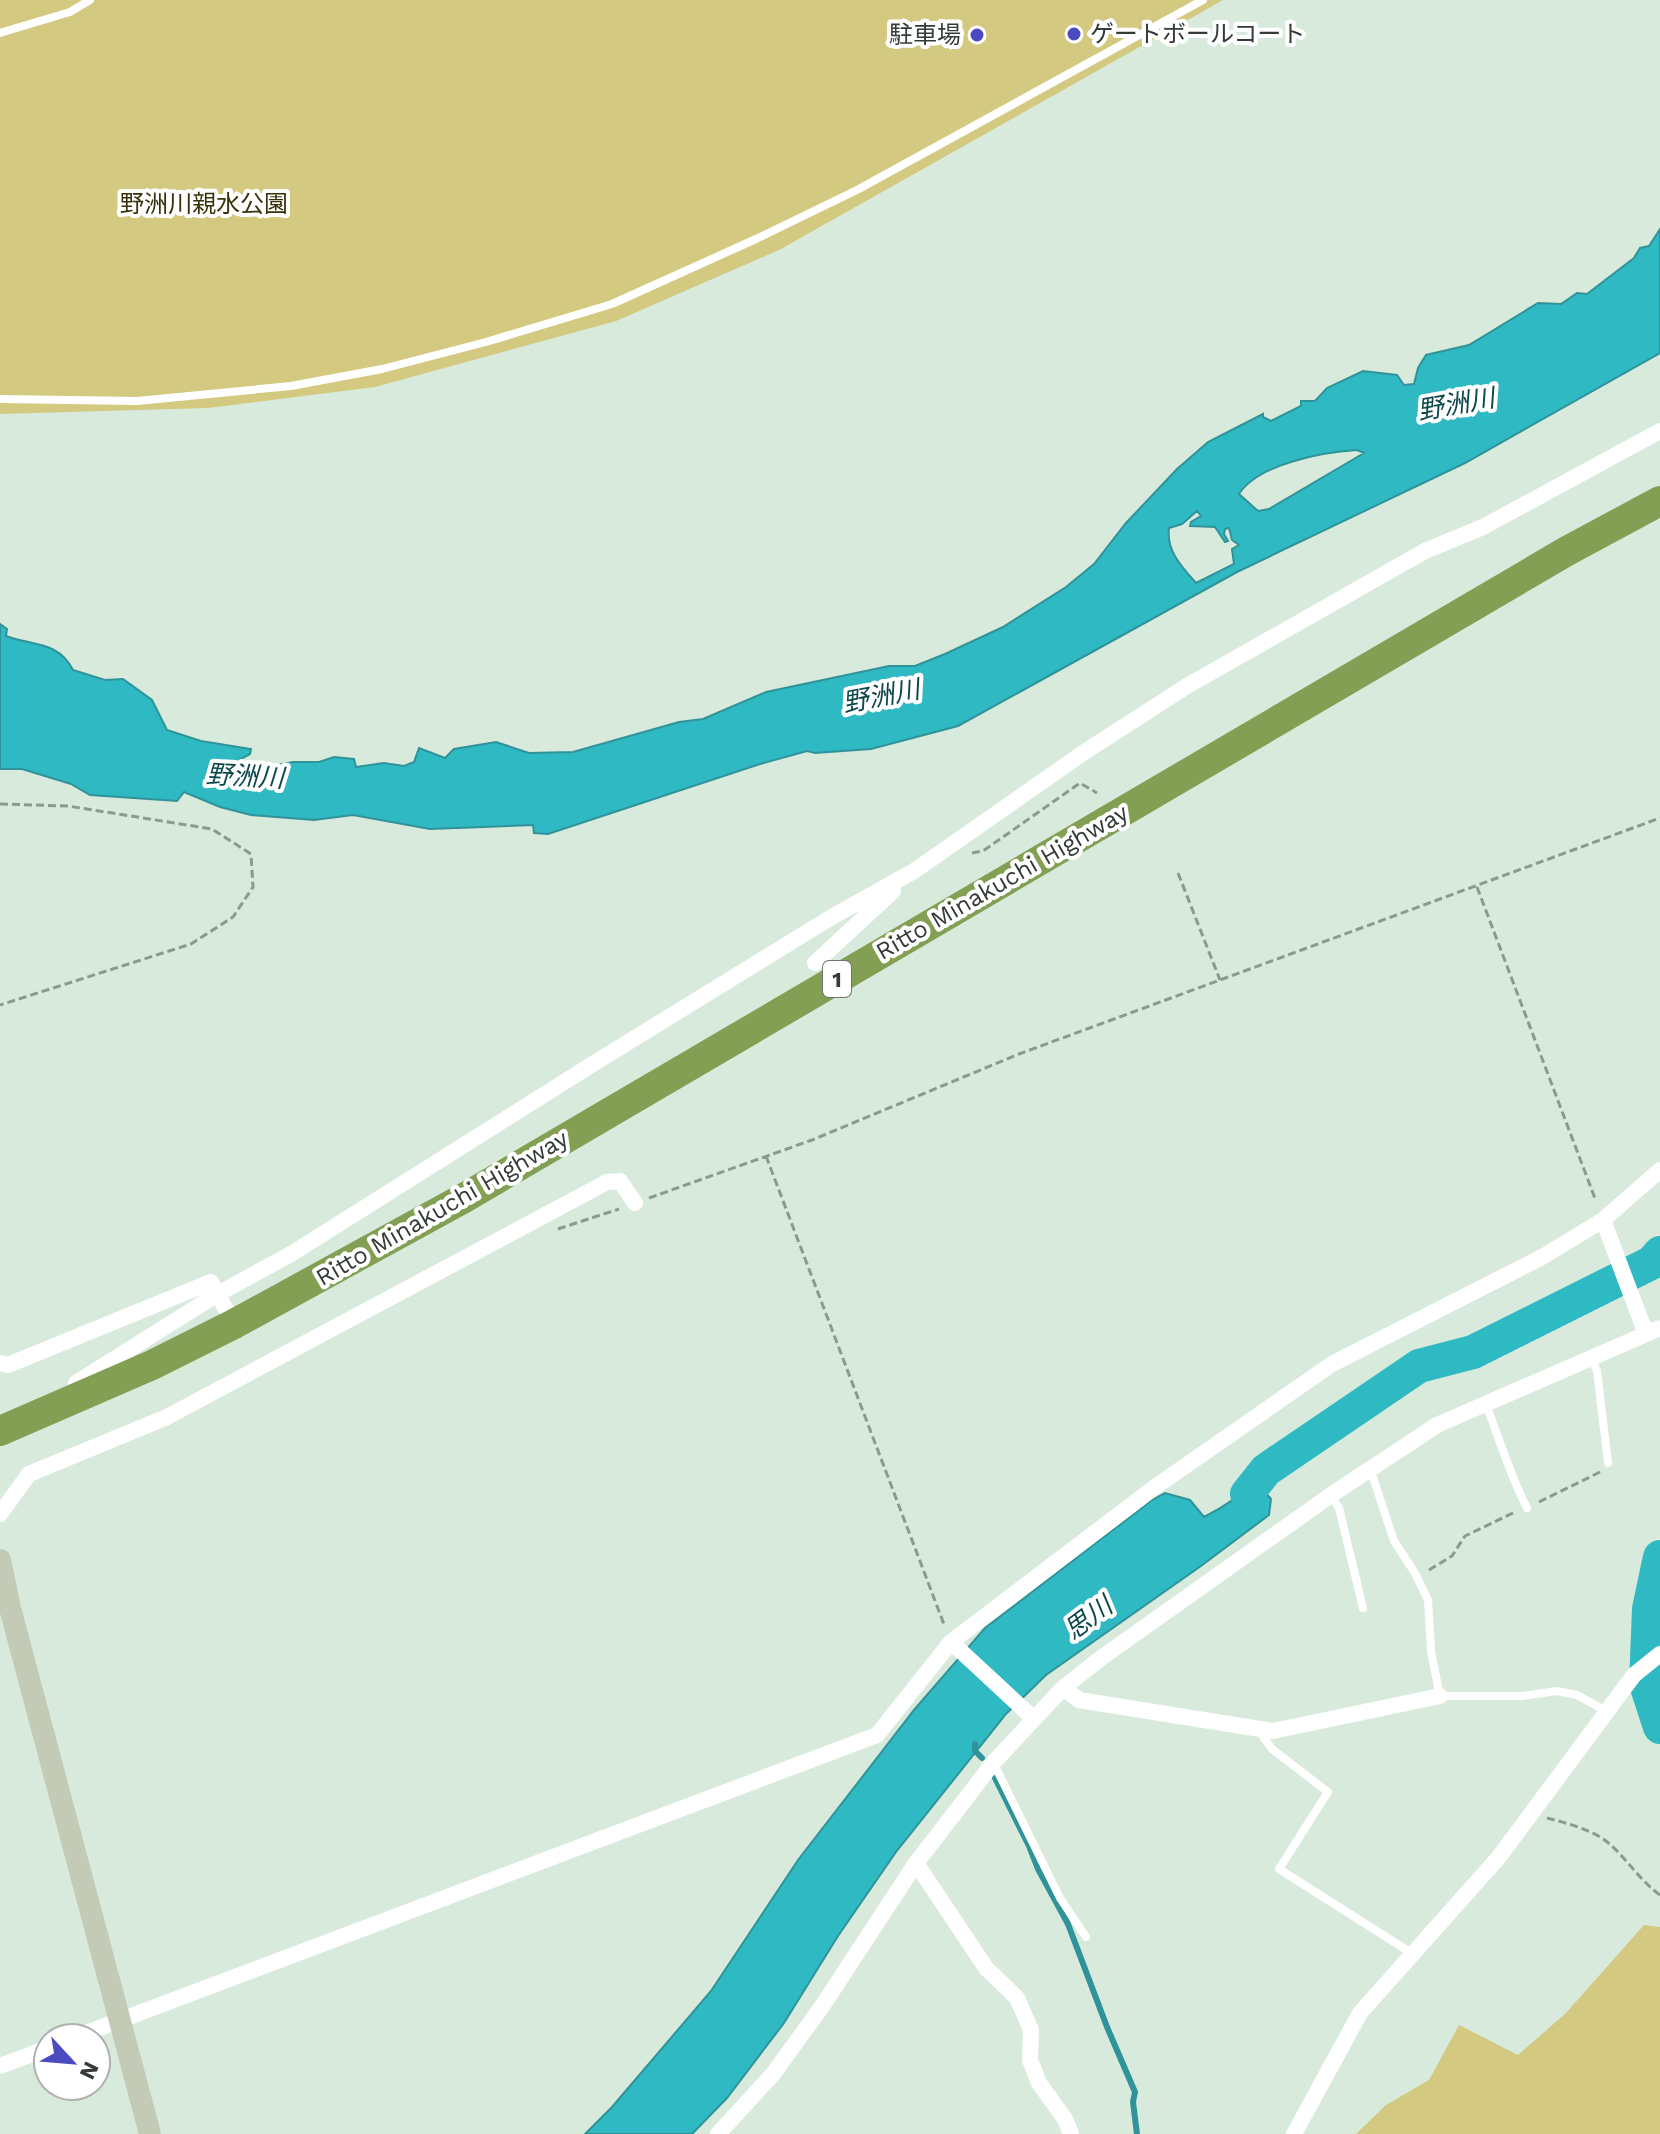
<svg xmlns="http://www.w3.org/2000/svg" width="1660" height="2134" font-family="'Work Sans','Noto Sans JP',sans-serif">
  <rect width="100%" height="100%" fill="#d8eadc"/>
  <path fill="#d3c980" d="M 0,0 L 1223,0 L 779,250 L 616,321 L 375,387 L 208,408 L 0,414 Z
    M 1644,1925 L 1660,1927 L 1660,2134 L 1356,2134 L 1386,2105 L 1429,2080 L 1459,2025 L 1518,2055 L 1566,2013 Z"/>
  <path fill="#2fb9c3" stroke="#309399" stroke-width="2" fill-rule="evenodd" d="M 1660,229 L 1660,353 L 1465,463 L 1237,572 L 958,726 L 871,749 L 815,753 L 807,751 L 760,764 L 548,834 L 534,833 L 533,825 L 430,829 L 353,815 L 314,820 L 251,815 L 220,807 L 184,792 L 177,801 L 90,795 L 71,784 L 22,769 L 0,769 L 0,624 L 7,629 L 6,636 C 33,646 58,641 73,670 L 105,680 L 123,679 L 152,700 L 167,730 L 201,741 L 251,749 L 250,754 L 239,760 L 248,765 L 268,767 L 293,762 L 319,762 L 334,757 L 354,759 L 356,767 L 384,763 L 404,766 L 414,762 L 419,748 L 445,758 L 454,749 L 496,742 L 529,753 L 573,752 L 679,722 L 703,719 L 766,692 L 889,666 L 915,666 L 945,654 L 1003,627 L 1066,587 L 1094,564 L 1126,523 L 1177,469 L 1208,442 L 1263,414 L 1263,417 L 1271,421 L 1301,406 L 1301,401 L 1315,401 L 1327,388 L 1363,371 L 1397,375 L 1404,385 L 1414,384 L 1418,368 L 1426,355 L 1469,345 L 1538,303 L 1561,304 L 1577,293 L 1587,294 L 1634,258 L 1640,248 L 1649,246 ZM 1357,450 L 1364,453 L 1269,509 L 1258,511 L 1239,494 C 1258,464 1323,452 1357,450 ZM 1197,511 L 1201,516 L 1191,522 L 1190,526 L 1215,527 L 1225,542 L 1228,541 L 1224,534 L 1225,529 L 1229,528 L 1232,540 L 1239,545 L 1232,549 L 1234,564 L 1196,583 C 1182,567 1166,551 1169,528 L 1182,524 Z
    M 1281,1458 L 1262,1489 L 1271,1499 L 1269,1515 L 1201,1566 L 1046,1675 L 1006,1714 L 896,1852 L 838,1936 L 784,2023 L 727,2098 L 692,2134 L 585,2134 L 612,2107 L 711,1991 L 798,1860 L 914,1710 L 985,1628 L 1152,1500 L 1165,1493 L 1190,1500 L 1204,1517 C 1220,1509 1239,1497 1252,1483 C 1265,1469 1263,1467 1281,1458 Z"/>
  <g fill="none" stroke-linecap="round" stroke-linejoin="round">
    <path stroke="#309399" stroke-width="6" d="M 1656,1714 L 1660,1715
      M 975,1744 L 975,1751 L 982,1758
      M 995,1778 L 1029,1846 L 1038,1869 L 1068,1924 L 1107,2027 L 1135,2092 L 1133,2102 L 1137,2134"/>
    <path stroke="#2fb9c3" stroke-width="34" d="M 1247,1494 L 1266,1470 L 1419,1366 L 1473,1352 L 1651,1263 L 1660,1253
      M 1660,1557 L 1649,1609 L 1646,1684 L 1660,1727"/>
    <path stroke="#8c998f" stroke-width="3" stroke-dasharray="8 4" stroke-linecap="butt" d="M 0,804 L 68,806 L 212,829 L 251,854 L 253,887 L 233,917 L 191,944 L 0,1005
      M 972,853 L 983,851 L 1080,783 L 1097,793
      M 1178,873 L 1220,980
      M 1477,887 L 1596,1201
      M 766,1156 L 945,1627
      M 649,1198 L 812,1140 L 1019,1054 L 1660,818
      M 558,1229 L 619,1209
      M 1539,1502 L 1600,1472
      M 1429,1570 L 1452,1556 L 1465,1536 L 1513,1513
      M 1547,1818 C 1566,1823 1590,1829 1606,1841 C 1626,1857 1639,1880 1660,1895"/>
    <path stroke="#fff" stroke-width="8" d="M 0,33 L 70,12 L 90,0
      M 0,399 L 137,401 L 291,386 L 382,369 L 486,342 L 612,304 L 756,239 L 857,190 L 1203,0
      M 1591,1358 L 1597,1371 L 1608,1463
      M 1485,1402 C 1499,1437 1510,1476 1527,1508
      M 1370,1468 L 1394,1541 L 1415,1573 L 1428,1600 L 1431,1652 L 1440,1696 L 1522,1696 L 1557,1691 L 1577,1695 L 1606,1711
      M 1331,1495 L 1339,1508 L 1363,1608
      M 1259,1731 L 1272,1749 L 1328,1792 L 1279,1869 L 1413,1954
      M 994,1764 L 1060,1898 L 1086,1937"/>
    <path stroke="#fff" stroke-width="16" d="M 815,963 L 893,891
      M 1603,1220 L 1643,1326 L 1651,1332
      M 0,1363 L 8,1365 L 211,1282 L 234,1324
      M 76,1383 L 216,1295 L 291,1254 L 596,1062 L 830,918 L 914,871 L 1086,751 L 1187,686 L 1425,551 L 1483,527 L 1660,431
      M 0,1514 L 29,1474 L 167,1417 L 607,1182 L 620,1181 L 635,1203
      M 951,1642 L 1034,1719
      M 1063,1688 L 1079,1700 L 1273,1731 L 1440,1696
      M 916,1863 L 986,1968 L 1017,1998 L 1031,2030 L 1030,2060 L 1039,2083 L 1065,2119 L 1071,2134
      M 73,2038 L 877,1735 L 951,1642 L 1155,1487 L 1332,1364 L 1544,1256 L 1603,1220 L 1660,1170
      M 0,2066 L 48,2048
      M 718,2134 L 773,2074 L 823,2005 L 916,1863 L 954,1814 L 993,1763 L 1063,1688 L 1101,1658 L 1331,1495 L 1437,1425 L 1660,1328
      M 1294,2134 L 1360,2013 L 1499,1857 L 1634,1675 L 1660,1654"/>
    <path stroke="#c3cbb7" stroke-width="22" d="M 0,1560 L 10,1608 L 150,2134"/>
    <path stroke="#829f53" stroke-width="30" d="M 0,1431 L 152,1365 L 234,1324 L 464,1198 L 1567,551 L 1660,501"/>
  </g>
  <g fill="#4b4ac1" stroke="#fff" stroke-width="3">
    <circle cx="1074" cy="34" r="8"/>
    <circle cx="977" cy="35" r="8"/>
  </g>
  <g text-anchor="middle" stroke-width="8" stroke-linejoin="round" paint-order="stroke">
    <rect fill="#fff" stroke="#717672" stroke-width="2" x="823" y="961" width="28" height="36" rx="6"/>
    <g font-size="22" font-weight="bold" fill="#343b36">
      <text x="837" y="987">1</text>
    </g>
    <g font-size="24" fill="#343b36" stroke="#fff" text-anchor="start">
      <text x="1090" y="42">ゲートボールコート</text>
      <text x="961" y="43" text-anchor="end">駐車場</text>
    </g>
    <g font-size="24" fill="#38320a" stroke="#fff">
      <text x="204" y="212">野洲川親水公園</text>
    </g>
    <g font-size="24" fill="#343b36" stroke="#fff">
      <text transform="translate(1002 882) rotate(-30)" y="8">Ritto Minakuchi Highway</text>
      <text transform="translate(442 1208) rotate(-30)" y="8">Ritto Minakuchi Highway</text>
    </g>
    <g font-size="26" font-style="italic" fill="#0e484c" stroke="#fff">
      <text transform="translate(1456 404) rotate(-10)" y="9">野洲川</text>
      <text transform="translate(881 696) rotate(-11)" y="9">野洲川</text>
      <text transform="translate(245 776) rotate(3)" y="9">野洲川</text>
      <text transform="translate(1088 1618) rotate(-37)" y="9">思川</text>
    </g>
  </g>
  <g transform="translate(72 2062) rotate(116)"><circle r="38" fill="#ffffff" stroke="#aeb1af" stroke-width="2"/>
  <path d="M0-6L14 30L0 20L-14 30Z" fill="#4b4ac1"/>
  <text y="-12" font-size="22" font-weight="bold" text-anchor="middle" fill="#343b36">N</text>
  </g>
</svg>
